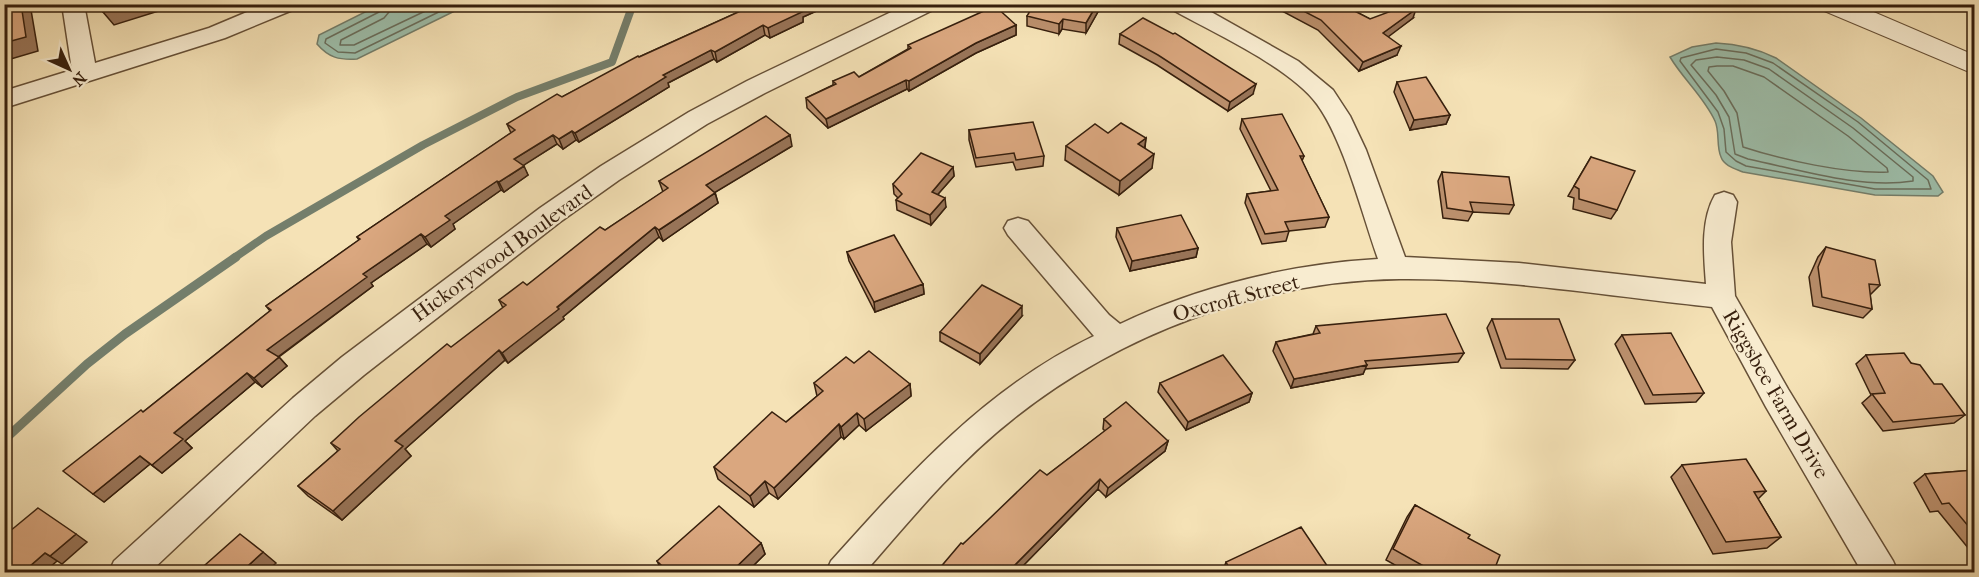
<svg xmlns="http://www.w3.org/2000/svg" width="1979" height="577" font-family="'IM FELL French Canon',serif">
  <rect width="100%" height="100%" fill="#f5e2b6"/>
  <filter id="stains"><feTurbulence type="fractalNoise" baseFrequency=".00333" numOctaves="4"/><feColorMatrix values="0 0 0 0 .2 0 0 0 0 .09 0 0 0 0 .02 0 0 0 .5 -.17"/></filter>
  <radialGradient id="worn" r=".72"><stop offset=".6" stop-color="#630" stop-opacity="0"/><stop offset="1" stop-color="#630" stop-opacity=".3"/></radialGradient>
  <path fill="#9dbeaa" stroke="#747e6b" stroke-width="1.5" d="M 381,4 L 467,4 L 467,5 L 357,59 C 339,60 329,58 317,44 L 319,35 Z
    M 1716,43 C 1737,44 1756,48 1776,58 L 1861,118 L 1933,176 L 1943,192 L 1938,196 L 1875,195 L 1743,172 C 1736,169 1724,166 1721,157 C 1716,146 1720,132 1715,121 C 1704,97 1683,79 1670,57 L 1692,47 Z"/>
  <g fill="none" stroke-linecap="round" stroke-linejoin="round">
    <path stroke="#6a6e5c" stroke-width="1.5" d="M 382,4 L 379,12 L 326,39 L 325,43 L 338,52 L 355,53 L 455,4
      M 390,4 L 389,12 L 384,18 L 341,40 L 340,45 L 354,45 L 440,4
      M 1716,49 L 1746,53 L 1773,63 L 1858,122 L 1928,180 L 1931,189 L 1875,189 L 1746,166 L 1736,161 L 1726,152 L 1724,129 L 1718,112 L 1680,61 L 1681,58 Z
      M 1717,57 L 1744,60 L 1769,69 L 1853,128 L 1913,177 L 1913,181 C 1859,189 1801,170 1748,159 L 1735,154 L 1729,117 L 1716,95 L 1691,65 L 1696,60 Z
      M 1717,66 L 1733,66 L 1764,77 L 1848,136 L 1887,168 L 1888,172 C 1846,174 1783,160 1743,147 L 1737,113 L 1724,91 L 1708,71 L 1709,67 Z"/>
    <path stroke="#747e6b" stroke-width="8" d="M 234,258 L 266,236 L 423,145 L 517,97 L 612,62 L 633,4"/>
    <path stroke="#747e6b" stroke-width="9" d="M 4,440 L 87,364 L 125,334 L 236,257"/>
    <defs>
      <path id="minor" d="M 62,4 L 84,4 L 95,63 L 209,28 L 266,4 L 298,4 L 295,9 L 225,38 L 4,108 L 4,91 L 72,70 Z
        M 908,4 L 938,4 L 935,9 L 765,93 L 707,124 L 619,180 L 560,222 L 364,375 L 315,416 L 150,572 L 109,572 L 114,561 L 293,398 L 342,357 L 540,208 L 601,166 L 689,112 L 747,81 Z
        M 1168,4 L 1197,4 L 1298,61 L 1333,90 L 1350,116 L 1366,150 L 1405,257 L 1519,263 L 1706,284 C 1704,256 1700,221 1715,195 L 1724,192 L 1733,195 L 1737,202 L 1731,242 L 1735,296 L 1788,389 L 1893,561 L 1898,572 L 1862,572 L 1766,407 L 1712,307 C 1608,296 1504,278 1400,279 C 1263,280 1119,334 1013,419 C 957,463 911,519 865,572 L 826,572 L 831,561 C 909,474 987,387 1094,336 L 1008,235 L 1004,228 L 1008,221 L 1018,218 L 1028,221 L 1109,315 L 1120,324 C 1199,286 1291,264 1378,259 C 1362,214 1344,141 1317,104 C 1290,67 1212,32 1171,9 Z"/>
      <path id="tertiary" d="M 1818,4 L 1855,4 L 1974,55 L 1974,74 L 1822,10 Z"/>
    </defs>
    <use href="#minor" stroke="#665037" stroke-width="3"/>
    <use href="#tertiary" stroke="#665037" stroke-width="2"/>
    <use href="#minor" fill="#f8ecd0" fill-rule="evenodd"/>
    <use href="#tertiary" fill="#f8ecd0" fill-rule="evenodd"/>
  </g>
  <path fill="#bb906d" stroke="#361f0d" stroke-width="1.5" d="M 756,4 L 832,4 L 803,17 L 803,22 L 770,38 L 765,35 L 717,62 L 714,59 L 668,83 L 669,87 L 579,142 L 576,140 L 563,149 L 557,144 L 523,165 L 528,175 L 504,192 L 501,190 L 453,224 L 455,229 L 431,247 L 427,244 L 371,283 L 373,286 L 279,357 L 287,366 L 262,387 L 255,382 L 185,441 L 192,448 L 162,473 L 150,464 L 104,502 L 143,412 L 270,311 L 266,306 L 359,240 L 357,237 L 511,133 L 507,124 L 562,97 L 639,57 Z
    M 1269,4 L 1341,4 L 1370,19 L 1413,18 L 1388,36 L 1397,55 L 1359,71 L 1318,30 Z
    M 1099,10 L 1086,33 L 1062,29 L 1059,34 L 1027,26 L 1027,16 Z
    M 1016,25 L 1016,35 L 976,53 L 909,91 L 907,89 L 828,128 L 807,108 L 806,98 L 833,85 L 833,81 L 859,77 L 908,49 L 908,45 Z
    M 1120,34 L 1253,94 L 1228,111 L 1157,65 L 1119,44 Z
    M 1397,82 L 1450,115 L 1446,124 L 1410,130 L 1394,92 Z
    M 1242,119 L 1304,156 L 1302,161 L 1329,217 L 1325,227 L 1289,231 L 1286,241 L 1262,244 L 1245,203 L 1247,194 L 1271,191 L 1240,129 Z
    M 969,130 L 1044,156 L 1043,166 L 1016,170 L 1013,162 L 976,167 L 969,140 Z
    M 1108,133 L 1146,138 L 1145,148 L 1152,168 L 1119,195 L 1065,160 L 1066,146 Z
    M 792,146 L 715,192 L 718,203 L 663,241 L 659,237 L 563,317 L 564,319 L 508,363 L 505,360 L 405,449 L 411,456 L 342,520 L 308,496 L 298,486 L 338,451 L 331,443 L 503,308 L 499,300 L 527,285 L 605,230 L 663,192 L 659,181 Z
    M 1591,157 L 1617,210 L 1611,219 L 1573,209 L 1574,198 L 1568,196 Z
    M 953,167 L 954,176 L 938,194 L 946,207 L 931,225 L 897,210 L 896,200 L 898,198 L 894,194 L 893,184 Z
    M 1442,172 L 1514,205 L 1509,214 L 1473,212 L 1468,221 L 1443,218 L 1438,181 Z
    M 1117,228 L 1198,248 L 1196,257 L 1130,271 L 1116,237 Z
    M 1826,247 L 1880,285 L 1870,295 L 1872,309 L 1863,318 L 1813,306 L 1809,277 L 1818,257 Z
    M 847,252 L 923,284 L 924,294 L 875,312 L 849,261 Z
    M 1022,316 L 980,364 L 940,341 L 940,332 Z
    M 1492,319 L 1575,360 L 1568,369 L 1501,368 L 1487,328 Z
    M 1316,326 L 1464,353 L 1458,362 L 1365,369 L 1363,374 L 1291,388 L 1273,351 L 1276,342 L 1313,334 Z
    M 1622,335 L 1704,393 L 1696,402 L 1645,404 L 1615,344 Z
    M 1866,355 L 1911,363 L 1965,415 L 1954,423 L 1883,431 L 1862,403 L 1871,395 L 1856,364 Z
    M 854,363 L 910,384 L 911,396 L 866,431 L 859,425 L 844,439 L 841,437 L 778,499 L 769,493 L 754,507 L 718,479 L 714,467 L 786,422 L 817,396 L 814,383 Z
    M 1160,383 L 1252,393 L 1249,402 L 1186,430 L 1158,392 Z
    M 1104,419 L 1168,441 L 1165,451 L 1106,497 L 1098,489 L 1016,573 L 939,573 L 939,569 L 963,544 L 1047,475 L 1105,431 L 1103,429 Z
    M 1682,465 L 1766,491 L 1758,499 L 1781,537 L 1767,548 L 1713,554 L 1671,477 Z
    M 1974,470 L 1974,554 L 1973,554 L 1938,511 L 1930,512 L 1914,483 L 1925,474 Z
    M 1415,505 L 1468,538 L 1493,573 L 1409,573 L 1386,560 L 1407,517 Z
    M 761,543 L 765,554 L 746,573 L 663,573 L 657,561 Z
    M 1226,562 L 1332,573 L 1222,573 Z"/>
  <path fill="#997559" stroke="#361f0d" stroke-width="1.5" d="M 21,4 L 30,4 L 38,51 L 4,61 L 4,43 Z
    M 127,4 L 181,4 L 114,25 L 103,12 Z
    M 808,4 L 832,4 L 803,17 L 803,22 L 770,38 L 768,28 L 799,9 Z
    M 1097,4 L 1100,4 L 1099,10 L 1086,33 L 1086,23 Z
    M 1416,9 L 1413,18 L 1380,43 L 1383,33 Z
    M 1063,19 L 1062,29 L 1059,34 L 1059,24 Z
    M 763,25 L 765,35 L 717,62 L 715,52 Z
    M 1016,25 L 1016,35 L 976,53 L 909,91 L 909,81 L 976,43 Z
    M 1401,46 L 1397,55 L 1359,71 L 1363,62 Z
    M 711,50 L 714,59 L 668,83 L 669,87 L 579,142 L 575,133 L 663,75 Z
    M 906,80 L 907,89 L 828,128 L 826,119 Z
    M 1256,84 L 1253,94 L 1228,111 L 1230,102 Z
    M 1450,115 L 1446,124 L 1410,130 L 1414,120 Z
    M 572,131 L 576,140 L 563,149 L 559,139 Z
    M 553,135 L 557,144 L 518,169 L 514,159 Z
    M 790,135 L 792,146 L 709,196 L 706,185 Z
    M 1146,138 L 1144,152 L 1138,144 Z
    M 1154,154 L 1152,168 L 1119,195 L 1120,181 Z
    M 524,166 L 528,175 L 504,192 L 499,182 Z
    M 953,167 L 954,176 L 932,201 L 932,192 Z
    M 497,181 L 501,190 L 453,224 L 455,229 L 431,247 L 425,237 L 445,216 Z
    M 715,193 L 718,203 L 663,241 L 659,230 Z
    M 945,198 L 946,207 L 931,225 L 930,215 Z
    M 655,227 L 659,237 L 563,317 L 564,319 L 508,363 L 502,353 Z
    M 421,234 L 427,244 L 371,283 L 373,286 L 275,359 L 267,350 L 363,274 Z
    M 1198,248 L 1196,257 L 1130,271 L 1132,261 Z
    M 923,284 L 924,294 L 875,312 L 874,302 Z
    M 1022,306 L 1022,316 L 980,364 L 980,354 Z
    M 499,350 L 505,360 L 405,449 L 411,456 L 342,520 L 333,511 L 395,441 Z
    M 279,357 L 287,366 L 262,387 L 254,378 Z
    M 1367,365 L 1363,374 L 1291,388 L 1294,379 Z
    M 247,373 L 255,382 L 185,441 L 192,448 L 162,473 L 152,465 L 174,433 Z
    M 910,384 L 911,396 L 866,431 L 864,419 Z
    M 1252,393 L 1249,402 L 1186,430 L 1188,422 Z
    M 857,413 L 859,425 L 844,439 L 841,427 Z
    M 839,424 L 841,437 L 778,499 L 774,488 Z
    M 1168,441 L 1165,451 L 1106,497 L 1108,488 Z
    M 140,456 L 150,464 L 104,502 L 93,494 Z
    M 1100,479 L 1098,489 L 1016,573 L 1007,573 Z
    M 765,481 L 769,493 L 754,507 L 750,496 Z
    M 76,534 L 87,542 L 62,564 L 50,556 Z
    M 761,543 L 765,554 L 746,573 L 730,573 Z
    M 263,552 L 276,563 L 265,573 L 240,573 Z
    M 45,553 L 57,561 L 43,573 L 22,573 Z"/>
  <path fill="#daa77f" stroke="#361f0d" stroke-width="1.5" d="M 4,4 L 21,4 L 26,37 L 4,43 Z
    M 102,4 L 127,4 L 103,12 Z
    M 756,4 L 808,4 L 799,9 L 802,12 L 768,28 L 763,25 L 715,52 L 711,50 L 663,75 L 666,77 L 575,133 L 572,131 L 559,139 L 553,135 L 514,159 L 524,166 L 499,182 L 497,181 L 445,216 L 450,220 L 425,237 L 421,234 L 363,274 L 367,277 L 267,350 L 279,357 L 254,378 L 247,373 L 174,433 L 183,439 L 152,465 L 140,456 L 93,494 L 63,471 L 141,410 L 143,412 L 271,310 L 266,306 L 360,239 L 357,237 L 515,130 L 507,124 L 557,94 L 562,97 L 638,56 L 639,57 Z
    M 1034,4 L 1097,4 L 1086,23 L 1063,19 L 1059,24 L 1027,16 Z
    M 1290,4 L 1341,4 L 1370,19 L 1410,4 L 1414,4 L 1416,9 L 1383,33 L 1401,46 L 1363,62 L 1321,20 Z
    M 995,6 L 1016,25 L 976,43 L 909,81 L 906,80 L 826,119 L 806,98 L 836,84 L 833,81 L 854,72 L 859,77 L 911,48 L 908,45 Z
    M 1143,18 L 1173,34 L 1175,33 L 1256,84 L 1230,102 L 1158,55 L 1120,34 Z
    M 1426,77 L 1450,115 L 1414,120 L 1397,82 Z
    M 1282,114 L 1304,156 L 1300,156 L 1329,217 L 1285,222 L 1289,231 L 1265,234 L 1247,194 L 1278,190 L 1242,119 Z
    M 766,116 L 790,135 L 706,185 L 715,193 L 659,230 L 655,227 L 557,307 L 559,309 L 502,353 L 499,350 L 395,441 L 403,446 L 333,511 L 298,486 L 340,449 L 331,443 L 359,417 L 447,344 L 451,347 L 506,305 L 499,300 L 523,282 L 527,285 L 600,227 L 605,230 L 668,188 L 659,181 Z
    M 1033,122 L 1044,156 L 1016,160 L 1014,153 L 976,158 L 969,130 Z
    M 1121,123 L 1146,138 L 1138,144 L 1154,154 L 1120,181 L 1066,146 L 1095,124 L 1108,133 Z
    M 921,153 L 953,167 L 932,192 L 945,198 L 930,215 L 896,200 L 902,194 L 893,184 Z
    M 1591,157 L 1635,171 L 1617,210 L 1579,199 L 1579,189 L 1574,186 Z
    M 1442,172 L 1509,177 L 1514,205 L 1470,202 L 1473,212 L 1447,208 Z
    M 1181,215 L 1198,248 L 1132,261 L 1117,228 Z
    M 894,235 L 923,284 L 874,302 L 847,252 Z
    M 1826,247 L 1875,260 L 1880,285 L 1869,284 L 1872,309 L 1822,297 L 1818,267 Z
    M 982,285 L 1022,306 L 980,354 L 940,332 Z
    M 1446,314 L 1464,353 L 1365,361 L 1367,365 L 1294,379 L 1276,342 L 1320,333 L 1316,326 Z
    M 1492,319 L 1559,319 L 1575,360 L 1506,359 Z
    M 1671,333 L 1704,393 L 1653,395 L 1622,335 Z
    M 869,351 L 910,384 L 864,419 L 857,413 L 841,427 L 839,424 L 774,488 L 765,481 L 750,496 L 714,467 L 772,412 L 786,422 L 823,391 L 814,383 L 846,357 L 854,363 Z
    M 1904,353 L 1911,363 L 1920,365 L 1934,384 L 1942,384 L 1965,415 L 1893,422 L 1872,394 L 1885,393 L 1866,355 Z
    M 1223,355 L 1252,393 L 1188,422 L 1160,383 Z
    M 1126,402 L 1168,441 L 1108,488 L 1100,479 L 1007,573 L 944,573 L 939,569 L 961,543 L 963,544 L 1040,470 L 1047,475 L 1111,426 L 1104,419 Z
    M 1746,459 L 1766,491 L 1754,492 L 1781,537 L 1726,542 L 1682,465 Z
    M 1974,470 L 1974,533 L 1949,503 L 1942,504 L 1925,474 Z
    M 1415,505 L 1470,535 L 1468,538 L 1500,555 L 1493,573 L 1436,573 L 1393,549 Z
    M 719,506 L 761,543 L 730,573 L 669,573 L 657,561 Z
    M 38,508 L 76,534 L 50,556 L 45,553 L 22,573 L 4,573 L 4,536 Z
    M 1301,527 L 1332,573 L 1232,573 L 1226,562 Z
    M 240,534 L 263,552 L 240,573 L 196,573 Z"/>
  <g text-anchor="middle" stroke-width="4.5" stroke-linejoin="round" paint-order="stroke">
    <g font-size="21" fill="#361f0d" stroke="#f8ecd0">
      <text transform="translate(502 253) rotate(-36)" y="7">Hickorywood Boulevard</text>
      <text transform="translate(1236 298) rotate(-15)" y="7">Oxcroft Street</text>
      <text transform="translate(1776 394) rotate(60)" y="7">Riggsbee Farm Drive</text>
    </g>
  </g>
  <rect width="1979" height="577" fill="none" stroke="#f5e2b6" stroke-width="24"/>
  <rect x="6" y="6" width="1967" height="565" fill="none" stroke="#361f0d" stroke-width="3"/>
  <rect x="12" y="12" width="1955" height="553" fill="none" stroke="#361f0d" stroke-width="1.5"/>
  <g transform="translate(69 69) rotate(135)" stroke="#f8ecd0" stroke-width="4.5" paint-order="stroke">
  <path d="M0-4.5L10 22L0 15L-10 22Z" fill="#361f0d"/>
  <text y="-9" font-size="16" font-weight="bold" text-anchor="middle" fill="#361f0d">N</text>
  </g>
  <rect width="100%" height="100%" filter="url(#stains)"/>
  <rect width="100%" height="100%" fill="url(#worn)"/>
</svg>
